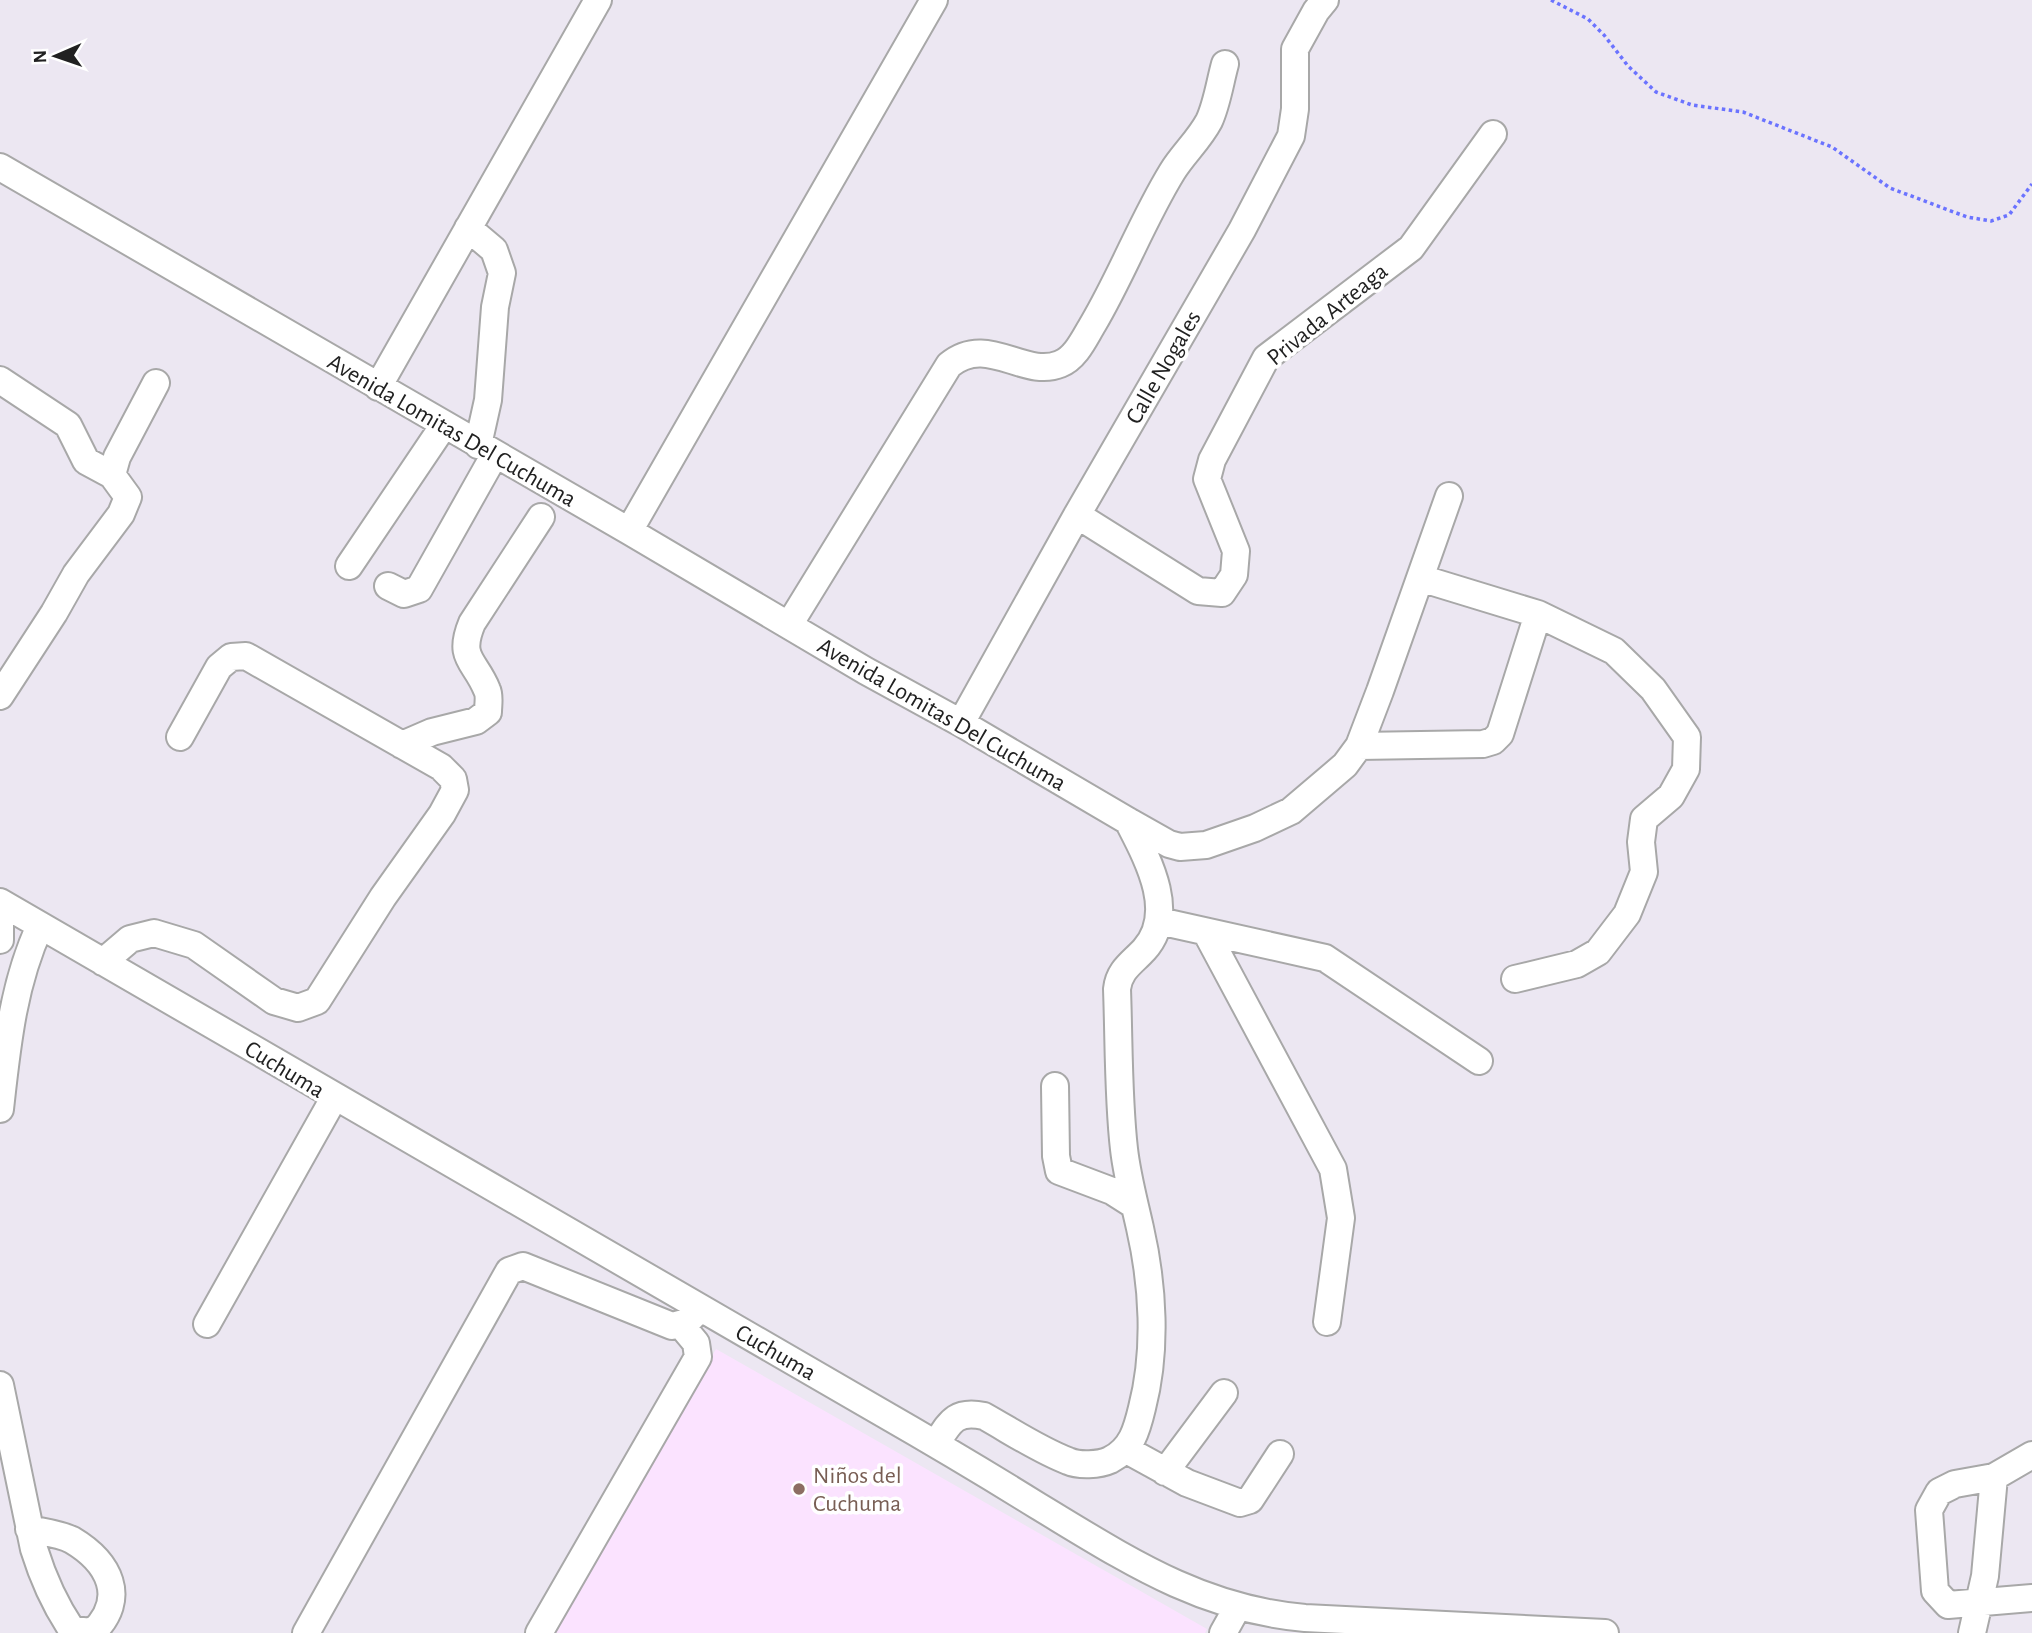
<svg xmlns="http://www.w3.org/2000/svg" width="2032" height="1633" font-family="'Alegreya Sans',sans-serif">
  <rect width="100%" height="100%" fill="#ece7f2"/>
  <path fill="#fbe3ff" d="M 716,1349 L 1207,1629 L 1205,1633 L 555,1633 Z"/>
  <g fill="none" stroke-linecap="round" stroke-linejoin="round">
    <defs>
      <path id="minor" d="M 0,167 L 629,531 L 866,671 L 961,723 L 1128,821 L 1169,844 L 1180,847 L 1206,845 L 1255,828 L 1291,811 L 1345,765 L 1359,746 L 1380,691 L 1449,496
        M 468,228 L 494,250 L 502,273 L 495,307 L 488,400 L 478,445
        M 0,380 L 68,425 L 86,461 L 112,475
        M 378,387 L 598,0
        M 1077,515 L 1198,591 L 1222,593 L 1234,575 L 1236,551 L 1207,479 L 1212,460 L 1266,358 L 1411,248 L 1493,134
        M 629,531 L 934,0
        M 349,566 L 444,425
        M 388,586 L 404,594 L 419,589 L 495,454
        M 789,625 L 949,365 C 987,333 1024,379 1060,364 C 1076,358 1085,337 1093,324 C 1122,275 1142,221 1172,172 C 1183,154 1199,140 1209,121 C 1217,104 1220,82 1225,64
        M 0,696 L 54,613 L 76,574 L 121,514 L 128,497 L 112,475 L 117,457 L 156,383
        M 961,723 L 1077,515 L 1242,230 L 1291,136 L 1295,109 L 1295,49 L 1316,11 L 1325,0
        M 402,745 L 432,732 L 476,721 L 488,712 C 488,705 490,696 487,690 C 475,660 457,659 472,623 L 541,517
        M 1359,746 L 1483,744 L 1493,741 L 1500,734 L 1538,614 L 1420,578
        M 0,902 C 292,1072 584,1242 877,1410 C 931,1441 985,1473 1038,1506 C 1126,1559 1200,1609 1305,1618 L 1605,1633
        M 1159,921 L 1325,958 L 1479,1061
        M 1206,932 L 1333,1169 L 1341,1218 L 1327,1322
        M 0,940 L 0,903
        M 103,962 L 130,939 L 154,933 L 194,945 L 274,1001 L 298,1008 L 317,1001 L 383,897 L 442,814 L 455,790 L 453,779 L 441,767 L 246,656 L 231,657 L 219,667 L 180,737
        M 1515,979 L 1577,964 L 1598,952 L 1627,914 L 1644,872 L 1641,842 L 1644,819 L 1671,796 L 1686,769 L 1687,737 L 1653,689 L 1614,651 L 1538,614
        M 1055,1086 L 1056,1156 L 1059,1171 L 1112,1191 L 1134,1205
        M 0,1109 C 7,1046 13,984 40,926
        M 207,1324 L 334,1098
        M 0,1385 L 34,1549 C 43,1578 55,1605 72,1630 L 93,1632 C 128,1598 109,1562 72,1540 C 60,1534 42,1532 29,1529
        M 936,1444 C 950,1422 955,1410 984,1416 C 1011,1431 1039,1450 1068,1461 C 1079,1466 1099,1465 1110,1460 C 1132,1449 1137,1429 1142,1408 C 1157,1350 1153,1285 1140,1228 C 1134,1201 1127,1176 1124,1149 C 1118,1097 1119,1042 1117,989 C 1119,970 1132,963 1144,950 C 1178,913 1147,858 1128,821
        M 1125,1449 L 1187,1483 L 1240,1503 L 1250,1500 L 1280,1454
        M 1165,1472 L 1224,1393
        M 1994,1477 L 1955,1484 L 1939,1492 L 1929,1510 L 1935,1591 L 1948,1605 L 2032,1598
        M 306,1633 L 509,1271 L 523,1266 L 672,1326 L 687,1322 L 700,1308
        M 539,1633 L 698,1357 L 696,1343 L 681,1325
        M 1223,1633 L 1237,1608
        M 1972,1633 L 1985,1576 L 1994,1477 L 2032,1455"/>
    </defs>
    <use href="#minor" stroke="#a8a8a8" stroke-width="30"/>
    <path stroke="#6b73ff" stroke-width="3.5" stroke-dasharray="3.5 3.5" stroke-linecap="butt" d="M 1551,0 L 1588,19 L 1604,35 L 1628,66 L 1656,92 L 1692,105 L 1743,112 L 1832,147 L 1890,188 L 1967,217 L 1991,221 L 2009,215 L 2032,184"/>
    <use href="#minor" stroke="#fff" stroke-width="26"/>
  </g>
  <circle fill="#8d6e63" stroke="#fff" stroke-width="2.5" cx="799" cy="1489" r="7"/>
  <g text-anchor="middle" stroke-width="7" stroke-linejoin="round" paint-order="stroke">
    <g font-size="24" fill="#212121" stroke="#fff">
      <text transform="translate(1327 314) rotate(-39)" y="8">Privada Arteaga</text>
      <text transform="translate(1163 367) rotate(-60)" y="8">Calle Nogales</text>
      <text transform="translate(452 430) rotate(30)" y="8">Avenida Lomitas Del Cuchuma</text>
      <text transform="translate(942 714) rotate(30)" y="8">Avenida Lomitas Del Cuchuma</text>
      <text transform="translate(285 1069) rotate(31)" y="8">Cuchuma</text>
      <text transform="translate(776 1352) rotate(30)" y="8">Cuchuma</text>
    </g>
    <g font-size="24" fill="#785e54" stroke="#fff" text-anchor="start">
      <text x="813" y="1483">Niños del<tspan x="813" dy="28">Cuchuma</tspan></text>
    </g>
  </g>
  <g transform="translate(56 56) rotate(268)" stroke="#ffffff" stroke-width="5" paint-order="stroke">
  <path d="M0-5L12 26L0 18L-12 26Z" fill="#212121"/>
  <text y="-10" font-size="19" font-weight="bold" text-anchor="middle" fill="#212121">N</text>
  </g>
</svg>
